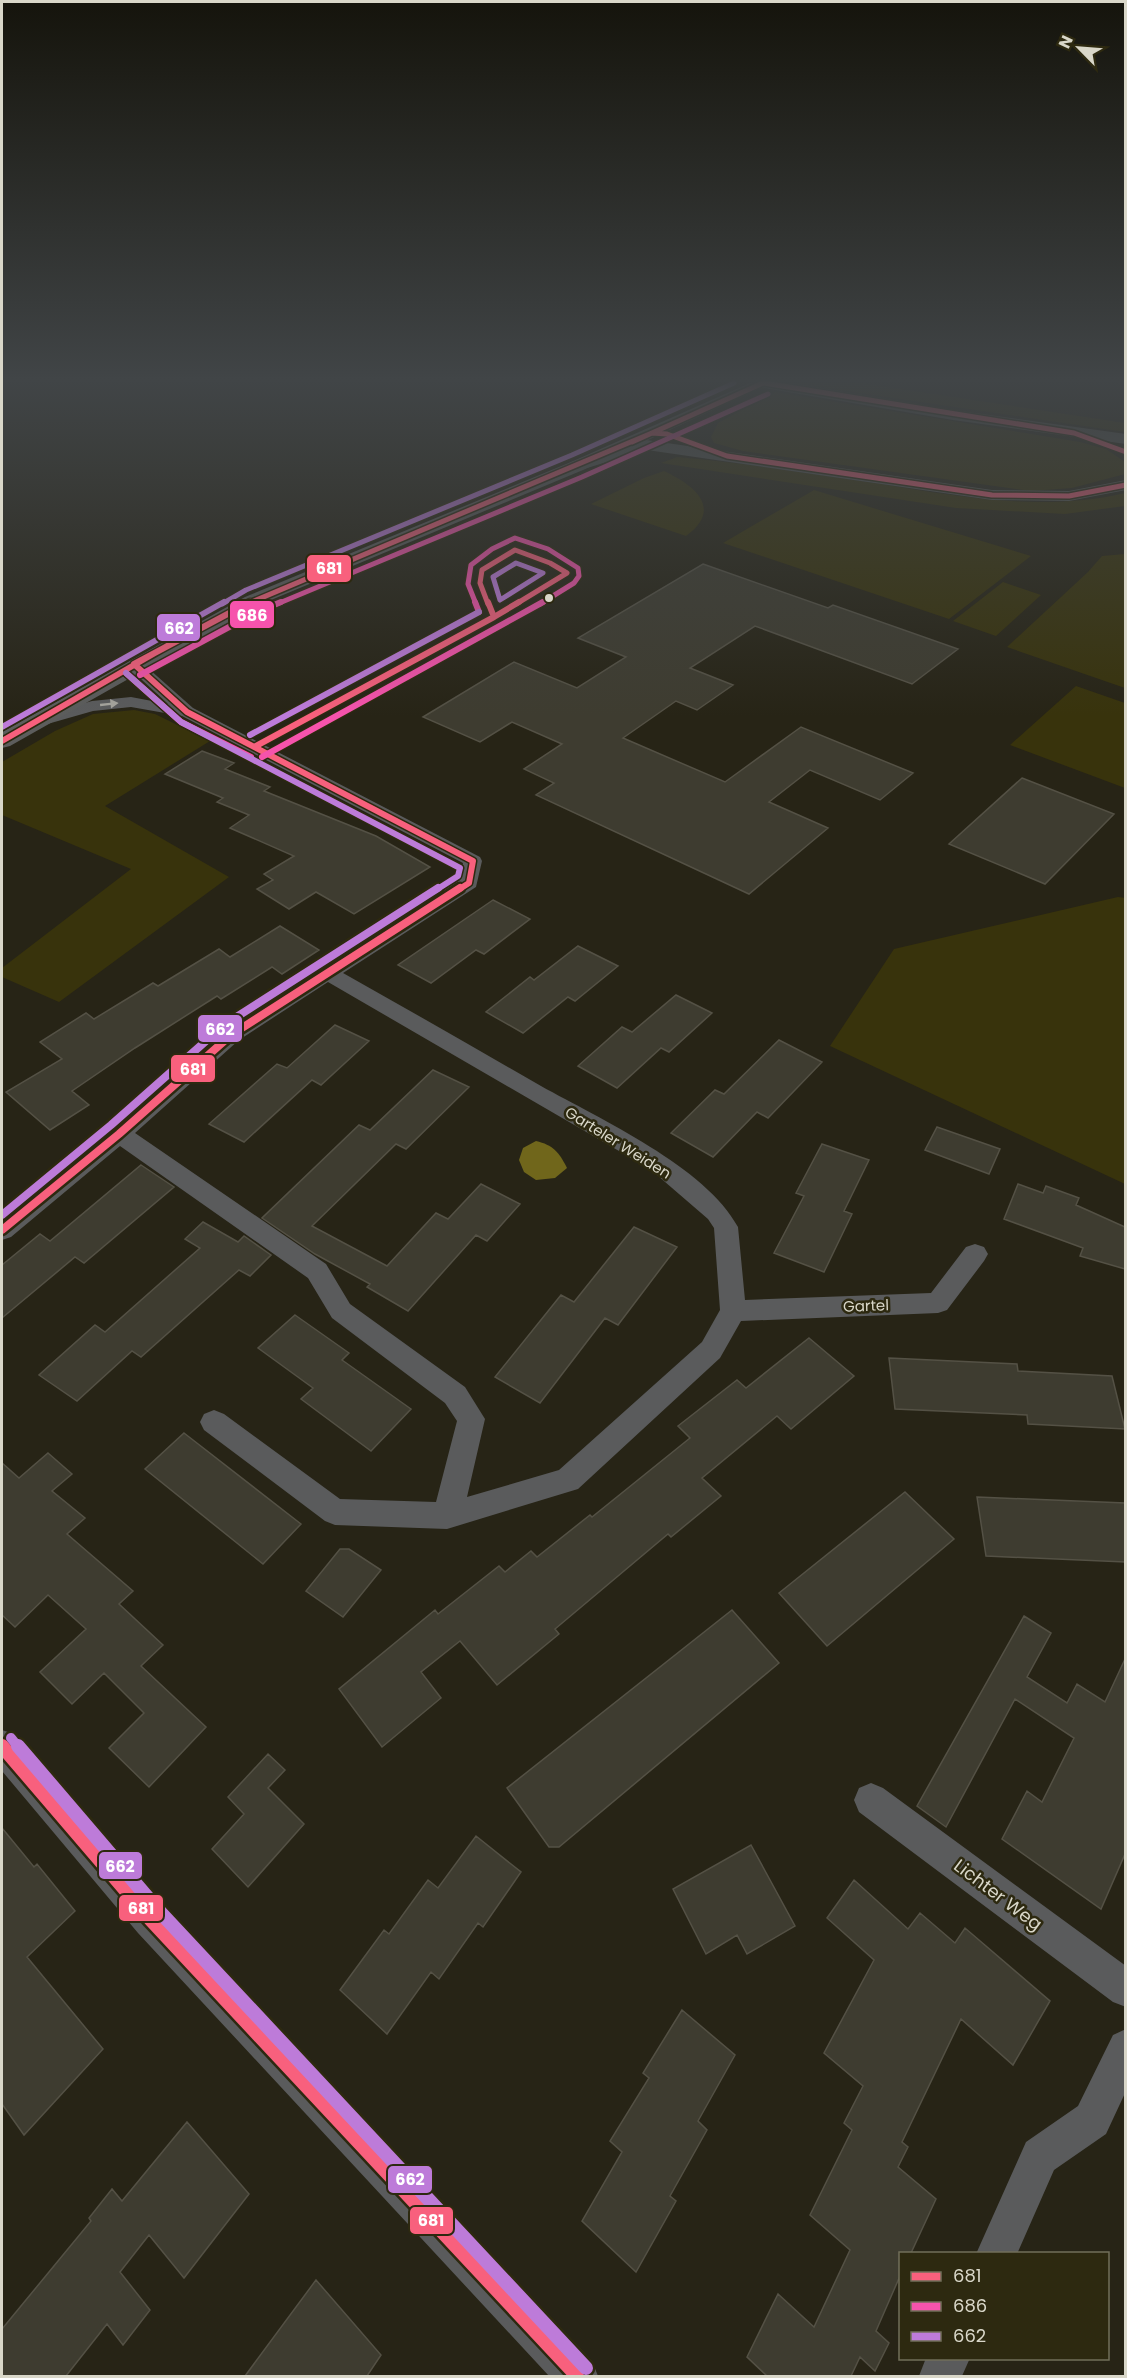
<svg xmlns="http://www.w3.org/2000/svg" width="1127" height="2378" font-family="Poppins,sans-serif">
  <rect width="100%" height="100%" fill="#272416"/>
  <path fill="#38330c" d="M 792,383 L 861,383 L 1125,423 L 1125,432 Z
    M 775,392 L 1080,442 L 1106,449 L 1125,462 L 1125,474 L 1072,488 L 1031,491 L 743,451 L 714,443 L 711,437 L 718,423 Z
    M 677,457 C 745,463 813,474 881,484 C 961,497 1045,512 1125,493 L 1125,506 L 1065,514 L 956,508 L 661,463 Z
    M 664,471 C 694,485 724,508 686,536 L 591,504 L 644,478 Z
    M 814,490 L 1031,556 L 949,619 L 723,543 Z
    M 1125,554 L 1125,688 L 1007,647 L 1088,572 L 1102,556 Z
    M 1003,582 L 1041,595 L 996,636 L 953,621 Z
    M 1076,686 L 1125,703 L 1125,788 L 1010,745 Z
    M 134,710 L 155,714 L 210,741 L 105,806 L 229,877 L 59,1002 L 2,977 L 2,968 L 131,869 L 2,815 L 2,762 L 55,731 L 93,714 Z
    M 1118,897 L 1126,898 L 1125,1184 L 830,1046 L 894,949 Z"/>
  <path fill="#70661b" d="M 536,1141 C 553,1145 559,1152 567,1168 L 555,1178 L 536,1180 L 524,1172 L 519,1160 L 523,1148 Z"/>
  <path fill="#3e3c30" stroke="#545145" stroke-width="1.5" d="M 703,564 L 828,608 L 833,605 L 958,649 L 912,684 L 755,626 L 690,668 L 733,685 L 697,710 L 676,701 L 623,738 L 725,782 L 801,727 L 913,773 L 880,800 L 810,770 L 769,802 L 828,828 L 749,894 L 536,795 L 554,783 L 524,769 L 562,744 L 512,722 L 480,742 L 423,717 L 514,662 L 577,688 L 626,657 L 578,638 Z
    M 202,751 L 234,763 L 225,769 L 270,787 L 264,791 L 376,836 L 430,867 L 354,914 L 316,892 L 289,909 L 257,889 L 273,880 L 264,874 L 294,856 L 230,828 L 249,815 L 217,802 L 223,798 L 165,774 Z
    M 1022,778 L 1114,814 L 1045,884 L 949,844 Z
    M 493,900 L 530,919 L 484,954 L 476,950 L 431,983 L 398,965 Z
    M 280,926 L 319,950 L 282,974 L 272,967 L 221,999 L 217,996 L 135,1048 L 72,1091 L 89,1105 L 50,1130 L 6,1092 L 62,1059 L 40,1042 L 86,1013 L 94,1019 L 153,983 L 158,986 L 219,949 L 230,957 Z
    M 578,946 L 618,966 L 575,1001 L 568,997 L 523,1033 L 486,1012 L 530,977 L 534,980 Z
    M 676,995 L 712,1013 L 669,1052 L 661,1048 L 617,1088 L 578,1066 L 622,1027 L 632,1032 Z
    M 335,1025 L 369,1041 L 321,1085 L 312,1080 L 244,1142 L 209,1124 L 277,1064 L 287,1068 Z
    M 779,1040 L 822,1062 L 768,1118 L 757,1112 L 713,1157 L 671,1133 L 715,1090 L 724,1094 Z
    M 433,1070 L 469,1087 L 406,1149 L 396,1144 L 312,1226 L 387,1266 L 436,1213 L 448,1219 L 481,1184 L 520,1204 L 487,1241 L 476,1235 L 408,1311 L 367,1287 L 370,1284 L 315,1254 L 262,1218 L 359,1125 L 370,1130 Z
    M 937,1127 L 1000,1149 L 989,1174 L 925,1150 Z
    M 822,1144 L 869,1160 L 844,1211 L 852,1214 L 824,1272 L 774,1253 L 804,1196 L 796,1193 Z
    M 141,1165 L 174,1187 L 84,1263 L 75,1257 L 2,1318 L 2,1265 L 40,1234 L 50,1241 Z
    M 1018,1184 L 1043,1193 L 1046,1186 L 1079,1198 L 1076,1205 L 1125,1227 L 1125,1269 L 1080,1256 L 1083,1248 L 1004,1219 Z
    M 203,1222 L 238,1242 L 244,1236 L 271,1255 L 250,1276 L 239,1270 L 141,1357 L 132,1351 L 77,1401 L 39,1375 L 95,1325 L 105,1332 L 200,1248 L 185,1239 Z
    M 634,1227 L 677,1247 L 618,1325 L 605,1318 L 540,1403 L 495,1377 L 561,1295 L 574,1302 Z
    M 295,1315 L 349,1353 L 342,1360 L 411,1409 L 371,1451 L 301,1399 L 313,1388 L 258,1348 Z
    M 809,1338 L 854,1376 L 791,1429 L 777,1416 L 702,1478 L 721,1496 L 671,1537 L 668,1534 L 555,1629 L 559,1634 L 497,1685 L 460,1641 L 421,1672 L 441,1698 L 382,1747 L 339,1689 L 435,1610 L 438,1614 L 499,1566 L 505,1572 L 531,1551 L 537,1557 L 590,1515 L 592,1517 L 690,1438 L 678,1426 L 737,1380 L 746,1388 Z
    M 889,1358 L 1017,1364 L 1018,1371 L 1112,1376 L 1125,1429 L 1028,1424 L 1027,1415 L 895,1409 Z
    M 184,1433 L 301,1524 L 263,1564 L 145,1469 Z
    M 48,1453 L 72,1474 L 52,1491 L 85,1518 L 67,1534 L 133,1591 L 119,1604 L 163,1645 L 141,1666 L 206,1727 L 149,1787 L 109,1748 L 144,1713 L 104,1673 L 72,1704 L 40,1672 L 86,1629 L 48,1595 L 15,1627 L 2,1615 L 2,1463 L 19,1478 Z
    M 905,1492 L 954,1539 L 827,1646 L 779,1593 Z
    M 977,1497 L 1125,1503 L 1125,1562 L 986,1556 Z
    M 340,1549 L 349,1549 L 381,1570 L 343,1617 L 306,1591 Z
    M 732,1610 L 779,1663 L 559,1847 L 549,1847 L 507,1788 Z
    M 1024,1616 L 1051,1633 L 1027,1677 L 1067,1703 L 1077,1684 L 1105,1702 L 1125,1659 L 1125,1854 L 1101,1909 L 1002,1839 L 1027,1791 L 1042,1802 L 1074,1738 L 1015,1699 L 946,1827 L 917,1806 Z
    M 268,1754 L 285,1770 L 268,1788 L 304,1824 L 248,1887 L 212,1849 L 244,1814 L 228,1797 Z
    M 2,1828 L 34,1867 L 37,1864 L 75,1911 L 27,1957 L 103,2049 L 24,2135 L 2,2104 Z
    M 476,1836 L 521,1872 L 483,1927 L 478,1923 L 439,1979 L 431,1972 L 387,2034 L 340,1990 L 384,1930 L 389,1934 L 428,1880 L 438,1888 Z
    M 751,1845 L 795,1926 L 747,1954 L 737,1935 L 706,1954 L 673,1889 Z
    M 854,1880 L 908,1929 L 920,1913 L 955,1943 L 965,1928 L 1050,2001 L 1013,2065 L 961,2019 L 902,2142 L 908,2147 L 898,2167 L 936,2199 L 911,2253 L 900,2253 L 900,2276 L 876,2331 L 889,2343 L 875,2371 L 860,2357 L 851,2376 L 767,2376 L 747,2357 L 778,2294 L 814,2327 L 850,2250 L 810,2215 L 852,2130 L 844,2123 L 863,2086 L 824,2053 L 874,1960 L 827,1918 Z
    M 682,2010 L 735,2055 L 698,2121 L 707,2130 L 670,2196 L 676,2201 L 636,2272 L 582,2221 L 622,2152 L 610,2141 L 649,2078 L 643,2073 Z
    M 187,2122 L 249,2194 L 184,2278 L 149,2235 L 120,2272 L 150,2310 L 123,2345 L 107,2324 L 66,2376 L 2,2376 L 2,2329 L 91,2221 L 89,2218 L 112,2189 L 122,2201 Z
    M 316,2280 L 381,2355 L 367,2376 L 245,2376 Z"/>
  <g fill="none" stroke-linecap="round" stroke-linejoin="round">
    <path fill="#5a5b5c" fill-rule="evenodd" d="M 134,659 L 140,661 L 193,708 L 480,857 L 482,861 L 476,887 L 343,973 C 409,1010 475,1048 541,1086 C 600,1119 706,1167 738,1227 L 745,1300 L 931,1293 L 966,1247 L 975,1244 L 984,1247 L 988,1254 L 984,1261 L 947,1310 L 938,1313 L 741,1321 L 720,1358 L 578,1489 L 447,1529 L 335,1525 L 325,1521 L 204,1430 L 200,1422 L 204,1414 L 214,1410 L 224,1414 L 340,1499 L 436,1502 L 457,1421 L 445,1403 L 332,1318 L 308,1278 L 120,1146 L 11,1237 L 2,1240 L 2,1217 L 111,1128 L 223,1030 L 460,880 L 463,863 L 182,716 L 131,707 L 93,711 L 37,727 L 29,722 L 31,718 L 92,701 L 131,697 L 168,704 L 128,667 L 126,664 ZM 328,982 L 650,1169 L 708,1219 L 714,1228 L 720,1310 L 702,1342 L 559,1470 L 467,1497 L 485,1419 L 465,1387 L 350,1304 L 326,1264 L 135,1133 L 239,1040 Z
      M 2,1730 L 14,1734 L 164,1907 L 592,2361 L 598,2376 L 549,2376 L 138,1933 L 2,1771 Z
      M 871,1783 L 883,1788 L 1126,1966 L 1126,2007 L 1113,2002 L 859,1812 L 854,1800 L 859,1788 Z
      M 1126,2029 L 1126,2091 L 1106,2134 L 1054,2170 L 1017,2254 L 976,2254 L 1026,2142 L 1078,2106 L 1113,2035 Z
      M 926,2358 L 970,2358 L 962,2376 L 919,2376 Z"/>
    <path fill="#5c5d5c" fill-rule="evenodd" d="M 750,383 L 771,383 L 583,470 L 259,605 L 10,746 L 2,748 L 2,732 L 245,597 L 571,462 Z"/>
    <path fill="#595b58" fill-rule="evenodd" d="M 756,383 L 791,383 L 953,410 L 1126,434 L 1126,444 L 953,420 L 764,388 Z
      M 646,440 L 992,490 L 1069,491 L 1126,480 L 1126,490 L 1069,501 L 992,500 L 647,450 L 577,471 L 568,466 L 571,462 Z"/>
    <defs>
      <path id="bus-1-far3" d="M 764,383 L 1074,433 L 1126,452
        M 632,442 L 763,383
        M 247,604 L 652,433 L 667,434 L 727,456 L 992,495 L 1069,496 L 1126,485
        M 488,604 L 480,583 L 482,570 L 515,550 L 550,563 L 567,573 L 516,604"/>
      <path id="bus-1-far2" d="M 488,602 L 494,617 L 519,602
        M 134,664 L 250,602
        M 134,664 L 187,712 L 473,861 L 469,883 L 458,890
        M 2,741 L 181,638
        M 256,746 L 494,617"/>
      <path id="bus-1-far1" d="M 2,1230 L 119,1134 L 231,1035 L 460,888"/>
      <path id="bus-1" d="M 2,1746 L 151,1920 L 577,2376"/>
      <path id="bus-2-far1" d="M 277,604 L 582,477 L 768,394
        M 476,604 L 468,584 L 471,565 L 492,549 L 515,538 L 548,549 L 578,568 L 579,576 L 574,583 L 540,604"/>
      <path id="bus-2" d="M 475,602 L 479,612
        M 126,673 L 181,722 L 251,757
        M 140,675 L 257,612 L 281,602
        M 262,757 L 543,602"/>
      <path id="bus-3-far4" d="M 516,563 L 543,573 L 500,600 L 493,577 Z
        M 222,604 L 246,590 L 572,455 L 734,383"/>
      <path id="bus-3-far3" d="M 126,673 L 181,722 L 460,868 L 458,876 L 436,890
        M 2,727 L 224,602
        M 250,735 L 479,612"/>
      <path id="bus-3-far2" d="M 2,1215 L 111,1125 L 224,1025 L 438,888"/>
      <path id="bus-3-far1" d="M 11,1738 L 19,1748"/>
      <path id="bus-3" d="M 18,1746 L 160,1912 L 586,2368"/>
    </defs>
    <use href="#bus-1-far3" stroke="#2d2910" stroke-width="8"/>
    <use href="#bus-1-far2" stroke="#2d2910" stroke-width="9"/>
    <use href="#bus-1-far1" stroke="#2d2910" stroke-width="13"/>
    <use href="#bus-1" stroke="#2d2910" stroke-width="19"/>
    <use href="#bus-2-far1" stroke="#2d2910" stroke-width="8"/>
    <use href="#bus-2" stroke="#2d2910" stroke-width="9"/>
    <use href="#bus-3-far4" stroke="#2d2910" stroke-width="8"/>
    <use href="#bus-3-far3" stroke="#2d2910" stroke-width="9"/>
    <use href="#bus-3-far2" stroke="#2d2910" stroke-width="13"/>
    <use href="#bus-3-far1" stroke="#2d2910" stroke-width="15"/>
    <use href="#bus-3" stroke="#2d2910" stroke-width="19"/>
    <use href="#bus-1-far3" stroke="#f8607d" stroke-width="5"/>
    <use href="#bus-1-far2" stroke="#f8607d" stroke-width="6"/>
    <use href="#bus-1-far1" stroke="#f8607d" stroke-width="8"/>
    <use href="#bus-1" stroke="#f8607d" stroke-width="14"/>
    <use href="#bus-2-far1" stroke="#f653ac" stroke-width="5"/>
    <use href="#bus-2" stroke="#f653ac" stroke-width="6"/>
    <use href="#bus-3-far4" stroke="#bd7bd9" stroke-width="5"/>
    <use href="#bus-3-far3" stroke="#bd7bd9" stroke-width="6"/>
    <use href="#bus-3-far2" stroke="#bd7bd9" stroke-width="8"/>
    <use href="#bus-3-far1" stroke="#bd7bd9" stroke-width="10"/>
    <use href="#bus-3" stroke="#bd7bd9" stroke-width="14"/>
  </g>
  <defs><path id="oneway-solid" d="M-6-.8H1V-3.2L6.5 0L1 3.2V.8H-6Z" transform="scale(1.5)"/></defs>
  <use fill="#a6a59d" href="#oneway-solid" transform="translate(109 704) rotate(-6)"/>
  <linearGradient id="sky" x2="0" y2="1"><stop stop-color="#15140c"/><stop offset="0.53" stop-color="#414547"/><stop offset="1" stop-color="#414547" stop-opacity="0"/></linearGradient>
  <rect width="1127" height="716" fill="url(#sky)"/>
  <circle fill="#d9d7c9" stroke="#2d2910" stroke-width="2" cx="549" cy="598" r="5"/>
  <g text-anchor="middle" stroke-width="5" stroke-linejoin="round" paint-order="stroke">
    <g font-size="15" fill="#d9d7c9" stroke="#2d2910">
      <text transform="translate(618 1143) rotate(32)" y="5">Garteler Weiden</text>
      <text transform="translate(866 1306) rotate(-2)" y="5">Gartel</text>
    </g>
    <g font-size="18" fill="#d9d7c9" stroke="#2d2910">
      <text transform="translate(998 1895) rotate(37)" y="6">Lichter Weg</text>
    </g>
  </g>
  <g stroke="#2d2910" stroke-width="2">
    <rect x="306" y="554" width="46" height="29" rx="6" fill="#f8607d"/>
    <rect x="229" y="600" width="46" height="29" rx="6" fill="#f653ac"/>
    <rect x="156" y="613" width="45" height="29" rx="6" fill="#bd7bd9"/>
    <rect x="197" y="1014" width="46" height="29" rx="6" fill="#bd7bd9"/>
    <rect x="170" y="1054" width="46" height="29" rx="6" fill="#f8607d"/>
    <rect x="98" y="1851" width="45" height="29" rx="6" fill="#bd7bd9"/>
    <rect x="118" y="1894" width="46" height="28" rx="6" fill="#f8607d"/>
    <rect x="387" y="2165" width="46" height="29" rx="6" fill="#bd7bd9"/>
    <rect x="409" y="2206" width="45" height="29" rx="6" fill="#f8607d"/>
  </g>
  <g font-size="16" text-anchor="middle" font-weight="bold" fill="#fff">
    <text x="329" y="574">681</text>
    <text x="252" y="621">686</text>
    <text x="179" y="634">662</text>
    <text x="220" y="1035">662</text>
    <text x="193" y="1075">681</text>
    <text x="120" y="1872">662</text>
    <text x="141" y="1914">681</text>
    <text x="410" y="2185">662</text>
    <text x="431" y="2226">681</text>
  </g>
  <rect width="1127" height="2378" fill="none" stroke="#d9d7c9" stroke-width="6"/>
  <rect x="899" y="2252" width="210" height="108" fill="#2d2910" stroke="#726f5a" stroke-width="1.5"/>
  <rect x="911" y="2272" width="30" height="9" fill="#f8607d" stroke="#726f5a" stroke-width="1.5"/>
  <text x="953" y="2282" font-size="18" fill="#d9d7c9">681</text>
  <rect x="911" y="2302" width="30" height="9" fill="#f653ac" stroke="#726f5a" stroke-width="1.5"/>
  <text x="953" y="2312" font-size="18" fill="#d9d7c9">686</text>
  <rect x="911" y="2332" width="30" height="9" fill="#bd7bd9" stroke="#726f5a" stroke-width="1.5"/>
  <text x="953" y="2342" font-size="18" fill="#d9d7c9">662</text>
  <g transform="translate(1079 48) rotate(295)" stroke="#2d2910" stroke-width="4.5" paint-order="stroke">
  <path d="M0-4.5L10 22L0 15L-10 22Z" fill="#d9d7c9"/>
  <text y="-9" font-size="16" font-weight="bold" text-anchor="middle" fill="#d9d7c9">N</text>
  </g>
</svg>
